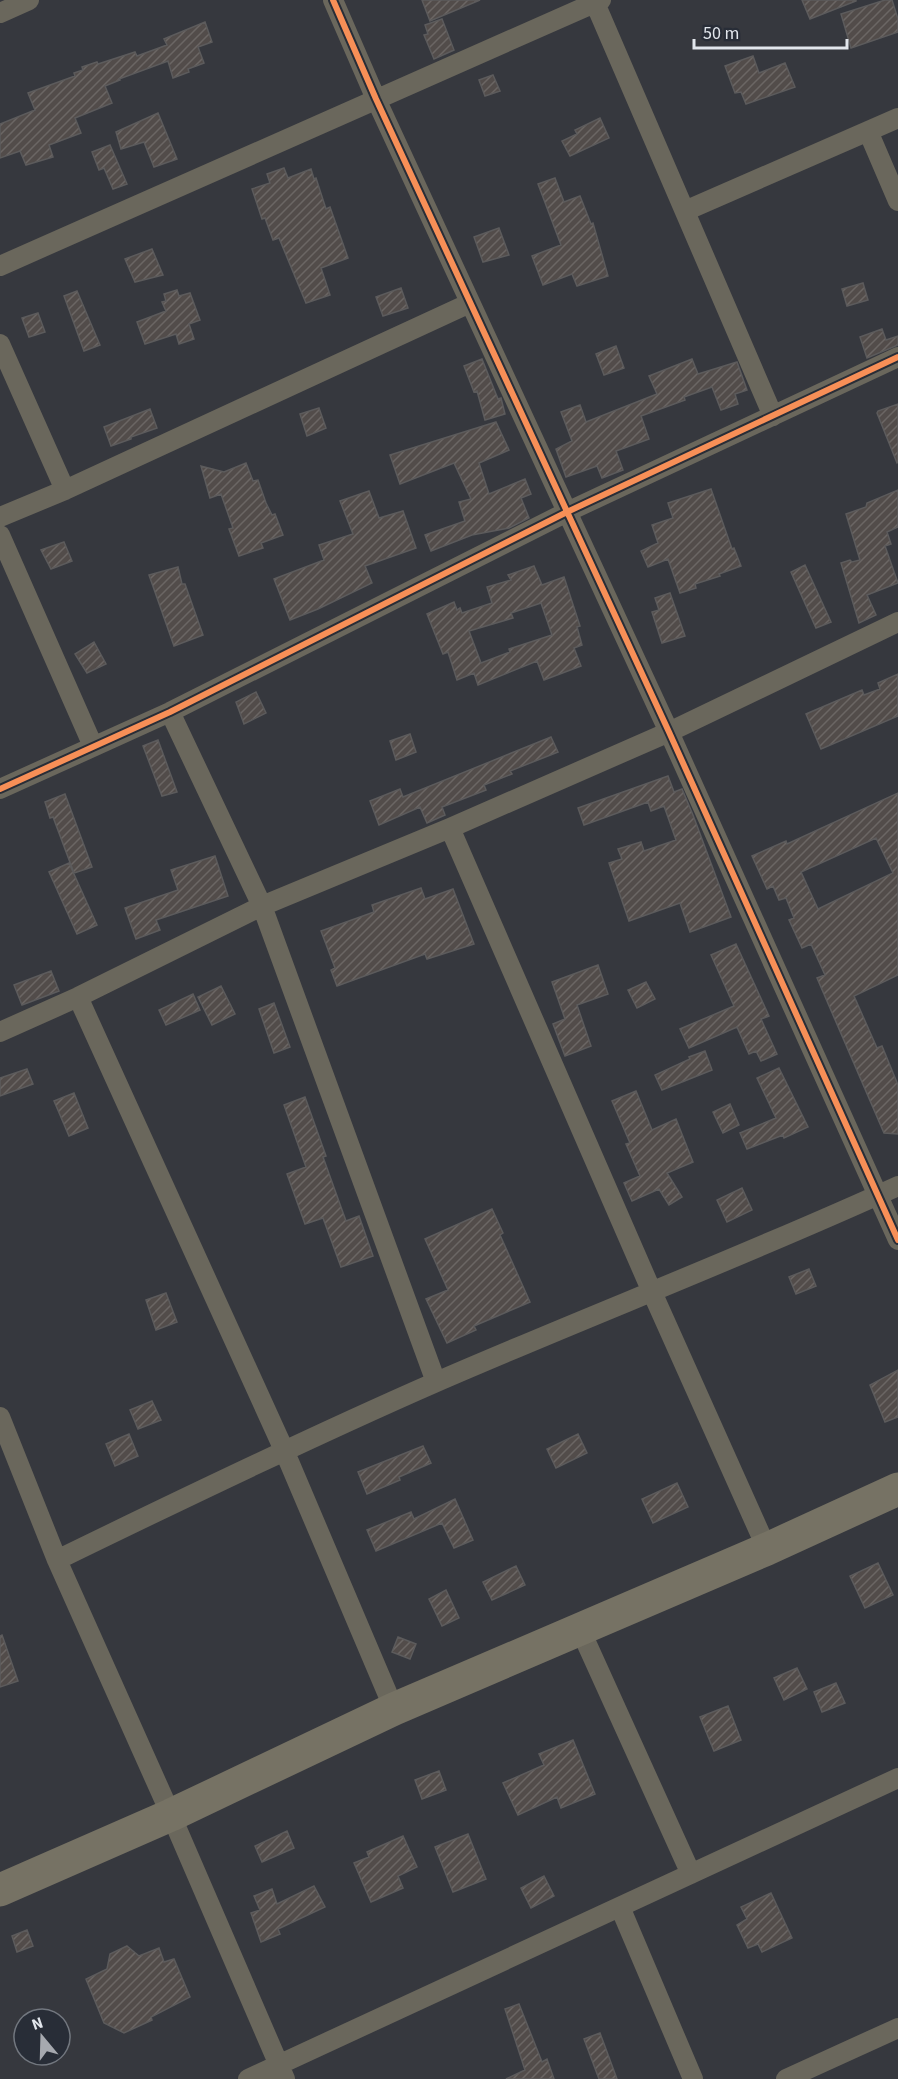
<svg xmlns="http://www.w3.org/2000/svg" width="898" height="2079" font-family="'Source Sans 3',sans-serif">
  <defs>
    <pattern id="building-hatch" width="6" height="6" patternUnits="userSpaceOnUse" patternTransform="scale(1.5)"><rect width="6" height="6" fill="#524c4a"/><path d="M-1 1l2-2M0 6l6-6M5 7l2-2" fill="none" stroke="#6b6664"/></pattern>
  </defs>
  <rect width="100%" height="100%" fill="#36383e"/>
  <path fill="url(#building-hatch)" stroke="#5c5b5c" stroke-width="1.5" fill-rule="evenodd" d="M 422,0 L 480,0 L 430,21 Z
    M 802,0 L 856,0 L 856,1 L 810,19 Z
    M 885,0 L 892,0 L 898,19 L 898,32 L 851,48 L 841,14 Z
    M 442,19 L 454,50 L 434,59 L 424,35 L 428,34 L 425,25 Z
    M 205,22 L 212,42 L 198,47 L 204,63 L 188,69 L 189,72 L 173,78 L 168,61 L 119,79 L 120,80 L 105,86 L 112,103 L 75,118 L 81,133 L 49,145 L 53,157 L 26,165 L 20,151 L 0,158 L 0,124 L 35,110 L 28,93 L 75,76 L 74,73 L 83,70 L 82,67 L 97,62 L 98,64 L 135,52 L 137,56 L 167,45 L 164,39 Z
    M 753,56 L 759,73 L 785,63 L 795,87 L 746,104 L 741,92 L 735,93 L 725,66 Z
    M 493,75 L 500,91 L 485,96 L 479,80 Z
    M 158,113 L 177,159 L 154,167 L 144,142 L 121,149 L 116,132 Z
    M 600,118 L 609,138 L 570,156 L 562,141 L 577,134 L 575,130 Z
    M 110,145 L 127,184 L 113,189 L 104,168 L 99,170 L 92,152 Z
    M 284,168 L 288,178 L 311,169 L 314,179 L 316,178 L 326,209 L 330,207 L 348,258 L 321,268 L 330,295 L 306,303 L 279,238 L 273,240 L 265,218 L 262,219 L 252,189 L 270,183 L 267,174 Z
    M 555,178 L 564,202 L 580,196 L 591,224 L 593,223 L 608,276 L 577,286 L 572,274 L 543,285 L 532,256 L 561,245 L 538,184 Z
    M 499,228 L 509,255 L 483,262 L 474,237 Z
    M 152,249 L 163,275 L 135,282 L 125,259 Z
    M 863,283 L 868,300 L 847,306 L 842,289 Z
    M 401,288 L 408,308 L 383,316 L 376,297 Z
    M 177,290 L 179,296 L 190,293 L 200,320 L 189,324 L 194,339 L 179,344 L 176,334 L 145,344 L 137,322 L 166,311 L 162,302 L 166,301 L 164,294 Z
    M 77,291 L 100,345 L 84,351 L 64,296 Z
    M 38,313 L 45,332 L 29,337 L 22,318 Z
    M 882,329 L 886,340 L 898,336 L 898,345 L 867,358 L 860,337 Z
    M 616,346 L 624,368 L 604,375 L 596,354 Z
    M 482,359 L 498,399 L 501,398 L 505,414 L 485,420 L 477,391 L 474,392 L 464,366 Z
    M 692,359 L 698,374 L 737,362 L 747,390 L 735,394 L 738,404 L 721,410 L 712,387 L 684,397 L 685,400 L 641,416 L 649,439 L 616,451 L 623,470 L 602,478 L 597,466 L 566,477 L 556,449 L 572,441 L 561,412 L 580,405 L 586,422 L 657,394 L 649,376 Z
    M 898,404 L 898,462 L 897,463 L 877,413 L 878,411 Z
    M 319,408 L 326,428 L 307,436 L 300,414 Z
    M 150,409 L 157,428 L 131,437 L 131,439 L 111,446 L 104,427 Z
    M 496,422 L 509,450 L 479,463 L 489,494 L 525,479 L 531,494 L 521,498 L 529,518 L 509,528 L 472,535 L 431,551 L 425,535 L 465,521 L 459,502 L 471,499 L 454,463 L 400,484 L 390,455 Z
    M 246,463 L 253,481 L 258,480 L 266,503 L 272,515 L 275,514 L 283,535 L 261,543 L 263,548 L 239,556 L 229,529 L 233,528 L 221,494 L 210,498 L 201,466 L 224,472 Z
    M 711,489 L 732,549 L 734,548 L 741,566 L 719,574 L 720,576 L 695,584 L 696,588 L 680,593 L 668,559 L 648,567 L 641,551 L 658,543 L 652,525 L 673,518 L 668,503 Z
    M 898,490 L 898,527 L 887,532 L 891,544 L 885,546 L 898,583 L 867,595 L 876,615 L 859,623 L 841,563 L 850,560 L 852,562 L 860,560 L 846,514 L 866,507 L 867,503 Z
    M 369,491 L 379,518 L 403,511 L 416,548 L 365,566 L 372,583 L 318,609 L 290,620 L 274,579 L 324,560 L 319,545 L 353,534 L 340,501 Z
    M 64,542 L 72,561 L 51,569 L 41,550 Z
    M 805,565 L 831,622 L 816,628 L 791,572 Z
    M 534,566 L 542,585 L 564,577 L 580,626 L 577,627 L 582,645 L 574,648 L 581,666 L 544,680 L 537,661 L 478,685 L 474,673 L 457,680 L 448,652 L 443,654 L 427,614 L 454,602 L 457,610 L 460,608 L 462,613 L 492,603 L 487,587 L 511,580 L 508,575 ZM 541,603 L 552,635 L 509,649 L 510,652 L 481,663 L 469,631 L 513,618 L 511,613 Z
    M 178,567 L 182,584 L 185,584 L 203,635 L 174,646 L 149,575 Z
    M 670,593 L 685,636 L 662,643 L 652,612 L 659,610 L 655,598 Z
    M 94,642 L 106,664 L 87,673 L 75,654 Z
    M 898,674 L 898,716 L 821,749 L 806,714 L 862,690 L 864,695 L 880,689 L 878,683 Z
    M 256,692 L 266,713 L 244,724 L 236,702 Z
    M 410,734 L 416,752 L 396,760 L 390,741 Z
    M 551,737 L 558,752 L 510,771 L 512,774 L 484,785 L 486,790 L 442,807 L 445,815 L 427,823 L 420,807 L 379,825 L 370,801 L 400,789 L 403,797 Z
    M 158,740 L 177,792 L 162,796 L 143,746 Z
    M 668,776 L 674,792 L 682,789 L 693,815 L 731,917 L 690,932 L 680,903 L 629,921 L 609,863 L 622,859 L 618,849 L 641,842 L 644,851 L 676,840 L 664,806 L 651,811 L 648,802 L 584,825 L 578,808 Z
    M 898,793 L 898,975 L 854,996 L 877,1048 L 882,1046 L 898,1085 L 898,1134 L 884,1133 L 817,978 L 825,975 L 811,944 L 802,948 L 789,920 L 794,918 L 786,898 L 779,900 L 773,886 L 767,889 L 752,856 L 786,841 L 787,844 ZM 876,838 L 893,873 L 818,909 L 801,872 Z
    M 65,794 L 92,867 L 74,873 L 53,817 L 50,818 L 45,802 Z
    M 215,856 L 228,896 L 156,920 L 160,930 L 136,939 L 125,908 L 178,890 L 171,870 Z
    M 69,863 L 97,925 L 77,934 L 49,872 Z
    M 421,888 L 425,899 L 453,889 L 474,944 L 427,959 L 425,954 L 337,986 L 331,970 L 335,968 L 321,931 L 374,912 L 372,905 Z
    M 736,944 L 769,1016 L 761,1019 L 777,1054 L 761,1061 L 756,1051 L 749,1054 L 737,1027 L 689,1048 L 680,1029 L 734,1006 L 711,955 Z
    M 598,965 L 608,994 L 577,1005 L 591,1046 L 565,1056 L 553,1024 L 565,1019 L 552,982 Z
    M 51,971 L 59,991 L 22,1005 L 14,985 Z
    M 646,982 L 655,999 L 637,1008 L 628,990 Z
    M 221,986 L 235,1014 L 212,1025 L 198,997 Z
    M 193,994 L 200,1010 L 166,1025 L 159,1010 Z
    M 274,1003 L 290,1047 L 274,1053 L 259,1009 Z
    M 705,1051 L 712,1070 L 662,1090 L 655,1075 L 690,1059 L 689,1057 Z
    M 779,1068 L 808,1127 L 784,1138 L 783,1135 L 747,1149 L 740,1133 L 776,1118 L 757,1078 Z
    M 27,1069 L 33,1084 L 0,1096 L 0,1078 Z
    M 636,1091 L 652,1130 L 676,1119 L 693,1162 L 667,1173 L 682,1197 L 669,1205 L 659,1189 L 632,1201 L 624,1183 L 640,1176 L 626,1144 L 630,1143 L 612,1101 Z
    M 74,1093 L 88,1128 L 69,1136 L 54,1101 Z
    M 305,1097 L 326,1156 L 323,1157 L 346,1221 L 359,1216 L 373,1256 L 341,1267 L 323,1218 L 305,1224 L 287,1174 L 306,1167 L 284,1105 Z
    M 730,1104 L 739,1125 L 723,1133 L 713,1112 Z
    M 742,1188 L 752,1210 L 727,1222 L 717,1200 Z
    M 492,1209 L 503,1233 L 500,1235 L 530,1302 L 474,1326 L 476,1330 L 447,1343 L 426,1299 L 448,1290 L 425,1239 Z
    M 809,1269 L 816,1286 L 796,1294 L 789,1277 Z
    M 166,1293 L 177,1322 L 156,1330 L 146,1300 Z
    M 898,1370 L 898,1417 L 885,1422 L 870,1385 Z
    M 152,1401 L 161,1420 L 138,1429 L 130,1410 Z
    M 129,1434 L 138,1456 L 115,1466 L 106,1444 Z
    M 578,1434 L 587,1453 L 556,1468 L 547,1449 Z
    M 423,1446 L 431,1463 L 399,1477 L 400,1480 L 367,1494 L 358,1472 Z
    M 677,1483 L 688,1507 L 653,1523 L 642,1499 Z
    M 455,1499 L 473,1540 L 454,1548 L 442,1523 L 376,1551 L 367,1530 L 411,1512 L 414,1519 Z
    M 878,1563 L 893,1595 L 865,1608 L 850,1576 Z
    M 516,1566 L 525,1585 L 492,1600 L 483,1582 Z
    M 446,1590 L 459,1618 L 442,1626 L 429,1599 Z
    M 2,1635 L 18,1681 L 0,1687 L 0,1636 Z
    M 398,1637 L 416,1644 L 410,1659 L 392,1652 Z
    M 797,1668 L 807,1689 L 784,1700 L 774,1678 Z
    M 836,1683 L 845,1703 L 822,1712 L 814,1692 Z
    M 728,1706 L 741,1740 L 714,1751 L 700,1717 Z
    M 573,1740 L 595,1794 L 561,1808 L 557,1797 L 518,1815 L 503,1783 L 544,1765 L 539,1754 Z
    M 439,1771 L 446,1790 L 422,1799 L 415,1780 Z
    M 287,1831 L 294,1848 L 262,1862 L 255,1846 Z
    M 468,1834 L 486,1879 L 453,1892 L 435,1847 Z
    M 403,1836 L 417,1867 L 398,1876 L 403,1888 L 371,1902 L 354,1863 L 369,1857 L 367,1852 Z
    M 544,1876 L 554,1896 L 531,1908 L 521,1888 Z
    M 314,1886 L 325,1907 L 278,1929 L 280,1934 L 261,1942 L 251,1913 L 260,1910 L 254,1896 L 272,1889 L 277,1904 Z
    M 771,1893 L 792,1938 L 762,1952 L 758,1944 L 748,1948 L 737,1925 L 747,1919 L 741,1907 Z
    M 27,1930 L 33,1946 L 17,1952 L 12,1936 Z
    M 127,1946 L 139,1956 L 159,1948 L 164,1962 L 174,1959 L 190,1997 L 151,2017 L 152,2020 L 124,2033 L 104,2023 L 86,1979 L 107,1969 L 110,1954 Z
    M 519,2004 L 542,2062 L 547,2059 L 554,2079 L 506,2079 L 525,2070 L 505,2009 Z
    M 600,2033 L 617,2079 L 599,2079 L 584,2039 Z"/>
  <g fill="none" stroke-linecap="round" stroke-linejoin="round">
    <path stroke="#6a675c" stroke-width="20" d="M 333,0 L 376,99 L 669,732 L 898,1240
      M 595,3 L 773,416
      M 0,13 L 29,0
      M 868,131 L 898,201
      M 685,211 L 898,118
      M 0,266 L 601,0
      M 0,344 L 65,490
      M 0,517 L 65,490 L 470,303
      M 0,535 L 93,746
      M 170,712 L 262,906 L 436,1382
      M 0,789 L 170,712 L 567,512 L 898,357
      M 450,828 L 652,1292 L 767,1549
      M 78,997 L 284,1450 L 394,1709
      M 0,1032 L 78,997 L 262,906 L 450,828 L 669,732 L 898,622
      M 0,1417 L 57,1560 L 171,1815 L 285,2079
      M 57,1560 C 182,1499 306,1439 434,1383 C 588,1316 745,1256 898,1186
      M 580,1629 L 691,1874
      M 620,1907 L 693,2079
      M 248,2079 L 898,1778
      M 786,2079 L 898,2028"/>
    <path stroke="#767264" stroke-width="33" d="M 0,1890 L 171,1815 L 394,1709 L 767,1549 L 898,1489"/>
    <defs>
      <path id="cycleway" d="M 333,0 L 376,99 L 669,732 L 898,1240
        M 0,789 L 170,712 L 567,512 L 898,357"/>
    </defs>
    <use href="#cycleway" stroke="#282d37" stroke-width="10"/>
    <use href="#cycleway" stroke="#f78f57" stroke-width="6"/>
  </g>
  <g transform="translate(42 2037) rotate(341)"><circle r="28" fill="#282d37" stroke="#72777f" stroke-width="1.5"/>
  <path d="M0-4.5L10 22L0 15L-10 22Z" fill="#a6a9af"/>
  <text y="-9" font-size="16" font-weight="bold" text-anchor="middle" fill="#e2e6ec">N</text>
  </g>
  <path d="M694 39v9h153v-9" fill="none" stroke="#e2e6ec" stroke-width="3"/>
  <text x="703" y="39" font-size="18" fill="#e2e6ec" stroke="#282d37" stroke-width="4.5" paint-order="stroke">50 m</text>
</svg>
